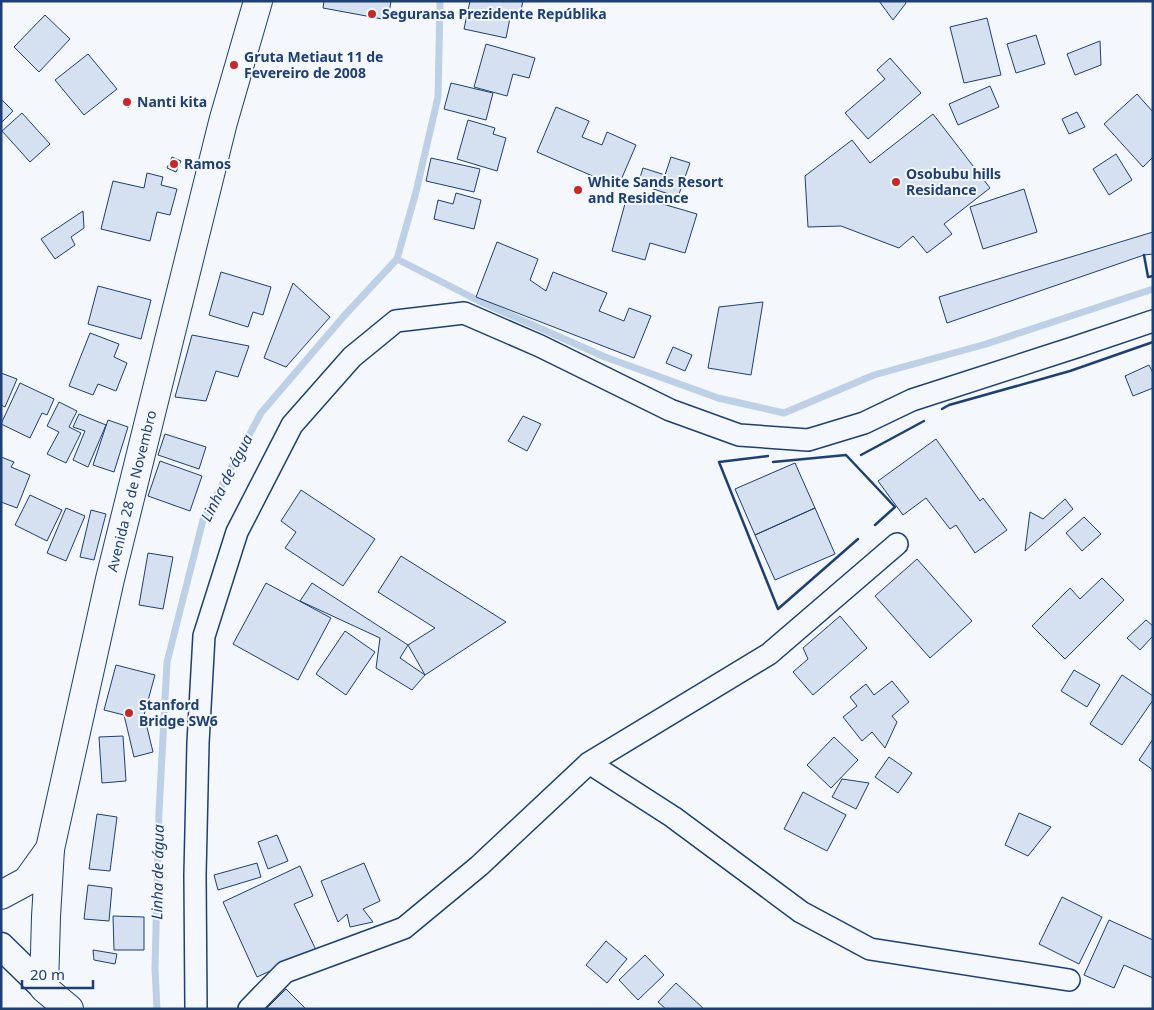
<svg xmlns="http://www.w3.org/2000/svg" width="1154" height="1010" font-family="'Noto Sans',sans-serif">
  <rect width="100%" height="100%" fill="#f4f7fb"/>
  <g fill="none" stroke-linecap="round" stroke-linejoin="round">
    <path stroke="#bed0e5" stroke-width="7" d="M 397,259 L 481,302 L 605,357 L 718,398 L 784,413 L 874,375 L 986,344 L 1153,289
      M 157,1009 L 155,968 L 159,812 L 167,662 L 203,520 L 261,413 L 344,316 L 397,259 L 416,192 L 438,97 L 440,1"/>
  </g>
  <path fill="#d5e0f0" stroke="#1d3f73" d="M 324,1 L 391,1 L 388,20 L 323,8 Z
    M 470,1 L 523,1 L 519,20 L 510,18 L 506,38 L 464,29 Z
    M 879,1 L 905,1 L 906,3 L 893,20 Z
    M 45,15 L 70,39 L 39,72 L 14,47 Z
    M 987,18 L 1001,75 L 964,83 L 950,27 Z
    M 1036,35 L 1045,64 L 1016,73 L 1007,44 Z
    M 1100,41 L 1101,65 L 1075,75 L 1067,54 Z
    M 486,44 L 535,58 L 529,78 L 513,74 L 507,96 L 474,87 Z
    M 88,54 L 117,89 L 84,115 L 55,80 Z
    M 890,58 L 921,93 L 868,139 L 845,113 L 885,79 L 877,70 Z
    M 451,83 L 493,93 L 486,120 L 444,109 Z
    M 990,86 L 999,107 L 958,125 L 949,104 Z
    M 1137,94 L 1153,112 L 1153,157 L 1143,167 L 1104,124 Z
    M 126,97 L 133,102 L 128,108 L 122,103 Z
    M 1,99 L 13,111 L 1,123 Z
    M 556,107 L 589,121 L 582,137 L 602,145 L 607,132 L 636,145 L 618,187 L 537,152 Z
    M 1077,112 L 1085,127 L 1069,134 L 1062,119 Z
    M 22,113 L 50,144 L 30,162 L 2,131 Z
    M 933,114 L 990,188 L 944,224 L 952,234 L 927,253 L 913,236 L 899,248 L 841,226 L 808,227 L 805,176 L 852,140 L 870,163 Z
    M 468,120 L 495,128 L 493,134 L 506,138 L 497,171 L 457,159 Z
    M 1116,154 L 1132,180 L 1109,195 L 1093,169 Z
    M 172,157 L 181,161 L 176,172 L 167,168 Z
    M 671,157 L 690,163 L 678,197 L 638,184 L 643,168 L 665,175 Z
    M 431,158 L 480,169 L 474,192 L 426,181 Z
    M 147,173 L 163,177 L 161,185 L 177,189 L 170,215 L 157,212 L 150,241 L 101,229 L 113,181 L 144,188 Z
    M 1024,189 L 1037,232 L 983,249 L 970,207 Z
    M 456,193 L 481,200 L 474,229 L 434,219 L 438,200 L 453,204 Z
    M 639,197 L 697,214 L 685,253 L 650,243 L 645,260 L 612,251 L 626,200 Z
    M 83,211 L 84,228 L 71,237 L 75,245 L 55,259 L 41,239 Z
    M 1153,232 L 1153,254 L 1144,255 L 947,323 L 939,297 Z
    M 497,242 L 538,259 L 530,280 L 546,291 L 553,272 L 607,293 L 599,311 L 624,321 L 629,308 L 651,316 L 634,358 L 476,297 Z
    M 221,272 L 271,287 L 263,315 L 253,312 L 248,327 L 209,315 Z
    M 293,283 L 330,317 L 286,367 L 264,358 Z
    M 98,286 L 151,300 L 141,339 L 88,324 Z
    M 763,302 L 751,375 L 708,368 L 719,307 Z
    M 90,333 L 119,344 L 114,357 L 127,363 L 116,391 L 98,384 L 93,395 L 69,386 Z
    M 192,335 L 249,346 L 238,377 L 216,371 L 206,401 L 175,397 Z
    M 673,347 L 692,355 L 685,371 L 666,363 Z
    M 1149,365 L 1153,373 L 1153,388 L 1133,396 L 1125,376 Z
    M 1,373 L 17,379 L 5,407 L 1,405 Z
    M 20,383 L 54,399 L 47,415 L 42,413 L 30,438 L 1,424 Z
    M 59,402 L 77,411 L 69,427 L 81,433 L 66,463 L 47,454 L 59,432 L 47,426 Z
    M 79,414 L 106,425 L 88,467 L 73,460 L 85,431 L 73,427 Z
    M 523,416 L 541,424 L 527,451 L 508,441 Z
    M 108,420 L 128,427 L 114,472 L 93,465 Z
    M 165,434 L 206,447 L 199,469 L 158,455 Z
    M 936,439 L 980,501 L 983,498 L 1007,530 L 975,553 L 956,525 L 950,529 L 926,498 L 903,515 L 878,481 Z
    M 1,457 L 14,462 L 11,467 L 30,475 L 17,508 L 1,502 Z
    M 160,461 L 202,476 L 190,511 L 148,496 Z
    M 795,463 L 815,508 L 755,535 L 735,489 Z
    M 301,490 L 375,539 L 343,586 L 285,548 L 296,532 L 281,521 Z
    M 30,495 L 62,510 L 47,541 L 15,525 Z
    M 1065,499 L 1073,509 L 1025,551 L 1030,512 L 1043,519 Z
    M 66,508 L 85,516 L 66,561 L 47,553 Z
    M 815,508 L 835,554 L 775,580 L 755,535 Z
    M 91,510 L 106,514 L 94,560 L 80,557 Z
    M 1084,517 L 1101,534 L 1082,551 L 1066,533 Z
    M 148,553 L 173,557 L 163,609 L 139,605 Z
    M 401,556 L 506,622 L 425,675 L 408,645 L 435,628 L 378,592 Z
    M 917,559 L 972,621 L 930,658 L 875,596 Z
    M 1102,578 L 1124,600 L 1065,659 L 1032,626 L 1070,588 L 1080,599 Z
    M 266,583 L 331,618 L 298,680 L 233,644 Z
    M 312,583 L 408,645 L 400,658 L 425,675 L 412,690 L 376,668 L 380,638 L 300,601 Z
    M 840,616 L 867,648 L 813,695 L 793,672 L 808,659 L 803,648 Z
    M 1146,620 L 1153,626 L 1153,636 L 1140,650 L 1127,638 Z
    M 345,631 L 375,652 L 346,695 L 316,674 Z
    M 116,665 L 155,675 L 144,715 L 153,752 L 134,757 L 124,715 L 104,710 Z
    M 1074,670 L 1100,685 L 1087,707 L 1061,691 Z
    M 1122,675 L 1153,696 L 1153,700 L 1122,745 L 1090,724 Z
    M 892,681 L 909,702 L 892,716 L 897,722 L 885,748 L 872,732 L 862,741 L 843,717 L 857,706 L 850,697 L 866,684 L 874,695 Z
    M 123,736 L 126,781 L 102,783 L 99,737 Z
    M 834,737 L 858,760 L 831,788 L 807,765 Z
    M 1153,739 L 1153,770 L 1139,760 Z
    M 889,757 L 912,773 L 898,793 L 875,777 Z
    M 842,779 L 869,783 L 856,809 L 832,797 Z
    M 803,792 L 846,815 L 827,851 L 784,829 Z
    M 1019,813 L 1051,827 L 1028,856 L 1005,845 Z
    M 97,814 L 117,817 L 110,871 L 89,869 Z
    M 277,835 L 288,861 L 268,869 L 258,842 Z
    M 257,863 L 261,877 L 218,890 L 214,875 Z
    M 364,863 L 380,901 L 363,909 L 373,922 L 350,927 L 347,914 L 338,922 L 321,881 Z
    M 300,866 L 313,896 L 294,904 L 316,950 L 257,977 L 223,902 Z
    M 88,885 L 112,888 L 109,921 L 84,919 Z
    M 1062,897 L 1102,917 L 1079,964 L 1039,944 Z
    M 113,916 L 144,917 L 144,950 L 114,950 Z
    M 1109,920 L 1153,940 L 1153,978 L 1124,965 L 1114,988 L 1084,975 Z
    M 606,941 L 627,959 L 607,983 L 586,965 Z
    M 93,950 L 117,954 L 115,964 L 94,960 Z
    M 645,955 L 664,975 L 638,1000 L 619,980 Z
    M 676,983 L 704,1009 L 666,1009 L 658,1002 Z
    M 286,989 L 306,1009 L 266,1009 Z"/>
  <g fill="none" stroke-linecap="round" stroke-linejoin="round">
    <defs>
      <path id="minor" d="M 589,763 L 673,817 L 801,912 L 870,949 L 1069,980
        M 196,1009 L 195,875 L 198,743 L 204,636 L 237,532 L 292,425 L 352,357 L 396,321 L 464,313 L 540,346 L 670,410 L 739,435 L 808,440 L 864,423 L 912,400 L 1076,347 L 1153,321
        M 249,1009 L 285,972 L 404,928 L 479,866 L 589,763 L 769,654 L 897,544"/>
      <path id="tertiary" d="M 1,946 L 44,988"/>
      <g id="secondary">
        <path d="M 1,895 L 27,881 L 50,849"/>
        <path id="s1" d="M 69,1009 L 44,988 L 46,917 L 50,849 L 110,579 L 223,122 L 258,1"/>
      </g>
    </defs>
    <use href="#minor" stroke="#1d3f73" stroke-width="24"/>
    <use href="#tertiary" stroke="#1d3f73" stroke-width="29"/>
    <use href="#secondary" stroke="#1d3f73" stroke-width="30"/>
    <use href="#minor" stroke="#f4f7fb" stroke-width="21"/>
    <use href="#tertiary" stroke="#f4f7fb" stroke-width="26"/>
    <use href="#secondary" stroke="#f4f7fb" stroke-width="28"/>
    <path stroke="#1d3f73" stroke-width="2.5" d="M 1144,255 L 1148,277 L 1153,276
      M 942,409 L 949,405 L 1070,371 L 1153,342
      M 861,455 L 924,421
      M 768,456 L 719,462 L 778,609 L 858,539
      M 773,462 L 846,455 L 895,507 L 875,525"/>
  </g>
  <g fill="#c62828" stroke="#f4f7fb" stroke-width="2">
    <circle cx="372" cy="14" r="5"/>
    <circle cx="234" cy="65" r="5"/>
    <circle cx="127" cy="102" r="5"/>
    <circle cx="174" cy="164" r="5"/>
    <circle cx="896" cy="182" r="5"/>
    <circle cx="578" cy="190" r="5"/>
    <circle cx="129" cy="713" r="5"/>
  </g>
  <g text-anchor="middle" stroke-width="4" stroke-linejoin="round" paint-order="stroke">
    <g font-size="14" font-weight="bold" fill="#1d3f73" stroke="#f4f7fb" text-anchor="start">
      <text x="382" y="19">Seguransa Prezidente Repúblika</text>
      <text x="244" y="62">Gruta Metiaut 11 de<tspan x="244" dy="16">Fevereiro de 2008</tspan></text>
      <text x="137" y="107">Nanti kita</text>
      <text x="184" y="169">Ramos</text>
      <text x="906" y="179">Osobubu hills<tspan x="906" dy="16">Residance</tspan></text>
      <text x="588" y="187">White Sands Resort<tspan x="588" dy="16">and Residence</tspan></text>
      <text x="139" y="710">Stanford<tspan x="139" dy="16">Bridge SW6</tspan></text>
    </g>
    <g font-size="14" fill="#1d3f73" stroke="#f4f7fb">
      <text dy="5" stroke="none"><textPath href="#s1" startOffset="539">Avenida 28 de Novembro</textPath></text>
    </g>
    <g font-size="15" font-style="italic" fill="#1d3f73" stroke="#f4f7fb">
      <text transform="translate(227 478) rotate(-63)" y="5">Linha de água</text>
      <text transform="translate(158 872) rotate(-89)" y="5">Linha de água</text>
    </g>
  </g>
  <rect width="1154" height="1010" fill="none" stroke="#1d3f73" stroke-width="5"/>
  <path d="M22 980v8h71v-8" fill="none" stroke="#1d3f73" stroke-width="2.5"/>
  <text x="30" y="980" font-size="15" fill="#1d3f73" stroke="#f4f7fb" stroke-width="4" paint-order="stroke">20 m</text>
</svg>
